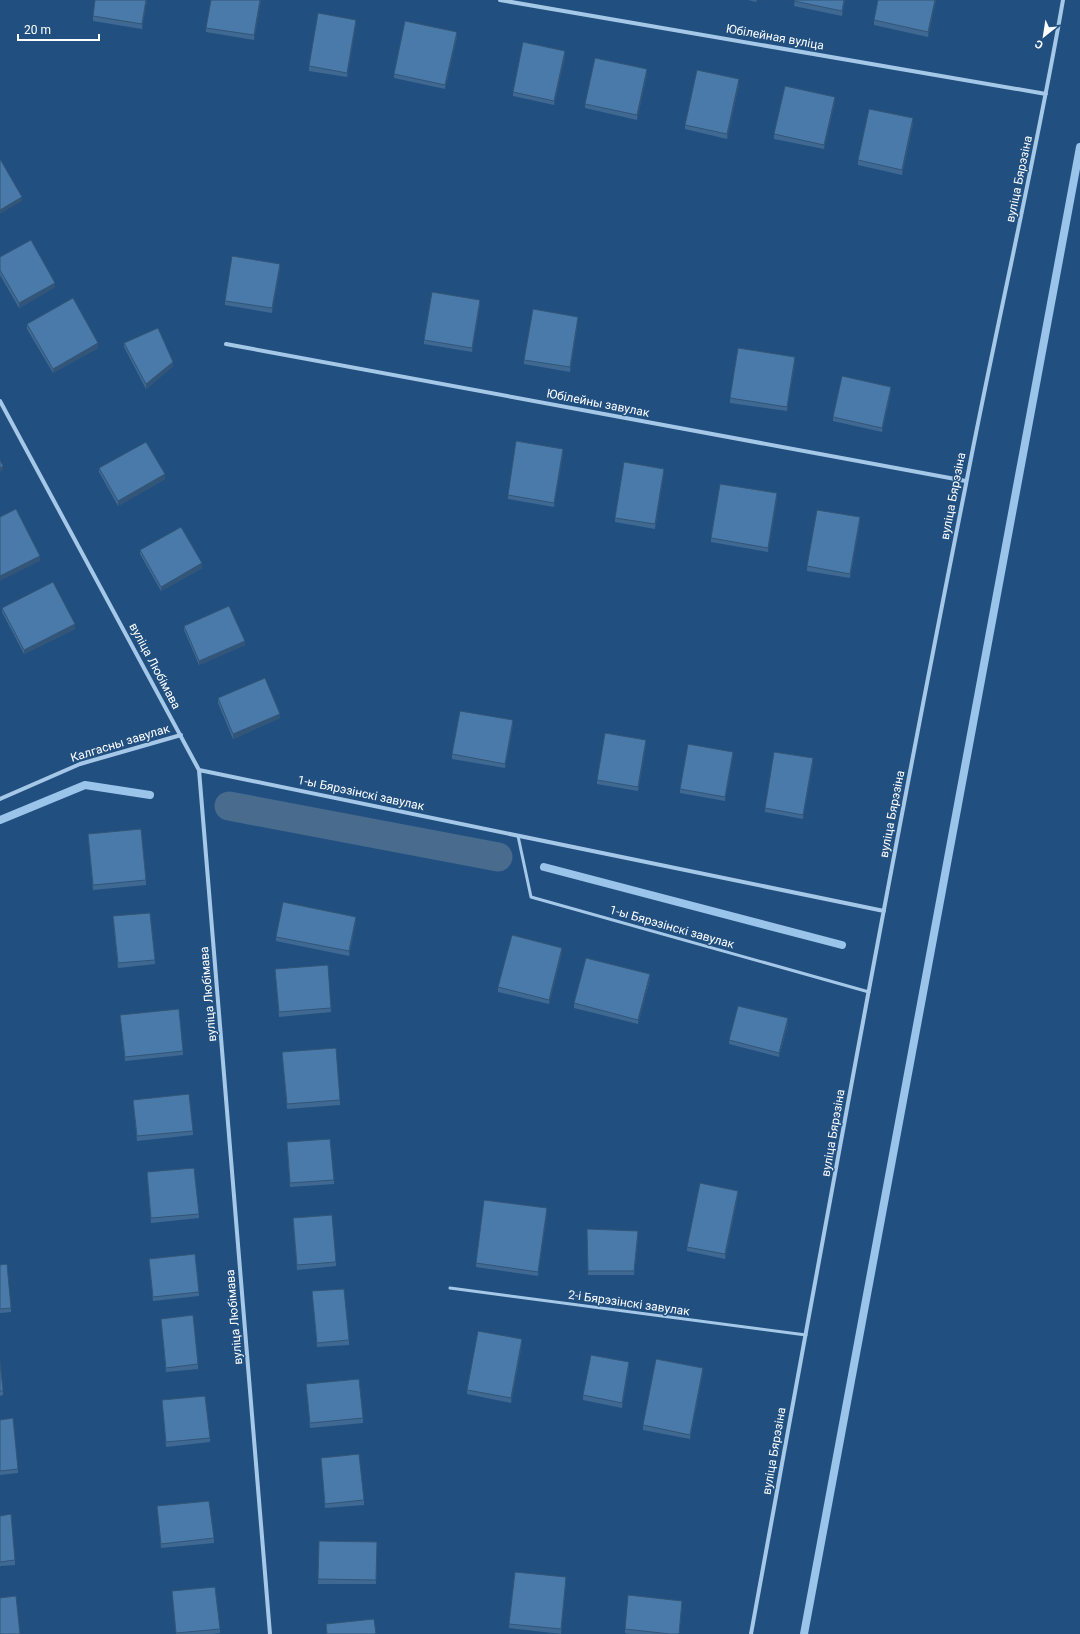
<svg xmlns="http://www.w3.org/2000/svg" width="1080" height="1634" font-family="Roboto,sans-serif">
  <rect width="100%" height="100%" fill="#215080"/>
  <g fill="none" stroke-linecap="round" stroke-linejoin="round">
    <path stroke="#9ac4e9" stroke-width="8" d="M 0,820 L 85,785 L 150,795
      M 544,867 L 842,945
      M 804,1634 L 1080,147"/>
    <path stroke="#486b8e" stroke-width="29" d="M 229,806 L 498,857"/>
    <path stroke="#a6c8e8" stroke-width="3" d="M 518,836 L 531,897 L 869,992
      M 450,1288 L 806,1335"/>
    <path stroke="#a6c8e8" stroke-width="4" d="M 500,0 L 1046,94
      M 226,344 L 966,481
      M 0,401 L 199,770 L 270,1634
      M 199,770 L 884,911
      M 0,799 L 80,764 L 181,735
      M 751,1634 C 821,1250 890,866 966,484 C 997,322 1035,162 1063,0"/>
  </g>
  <path fill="#3f6992" d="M 147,0 L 142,29 L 93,21 L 93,16 Z
    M 211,0 L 261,0 L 254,40 L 206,32 L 206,28 Z
    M 748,0 L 757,0 L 756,2 Z
    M 795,0 L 845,0 L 842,16 L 794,6 Z
    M 936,0 L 928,37 L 874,25 L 874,20 Z
    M 356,24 L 347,77 L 309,71 L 309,66 Z
    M 457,37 L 445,89 L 394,78 L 394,74 Z
    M 565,56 L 554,105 L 513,96 L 513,92 Z
    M 647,74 L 637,120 L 585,108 L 585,104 Z
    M 739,84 L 727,139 L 685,129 L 685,125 Z
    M 835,101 L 824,149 L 774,139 L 774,134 Z
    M 913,123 L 902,175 L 858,165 L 858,160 Z
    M 0,257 L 55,287 L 19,308 L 0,275 Z
    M 280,268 L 272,313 L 225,305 L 225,301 Z
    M 480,304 L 472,352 L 424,344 L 424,340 Z
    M 578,321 L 570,372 L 524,364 L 524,360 Z
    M 27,324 L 98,348 L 53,373 L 27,329 Z
    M 124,343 L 173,366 L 146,389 L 124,347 Z
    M 795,361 L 787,411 L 730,403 L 730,398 Z
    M 891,391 L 882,432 L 833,421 L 833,417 Z
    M 563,454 L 554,507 L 508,499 L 508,495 Z
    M 99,468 L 165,479 L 118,506 L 99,472 Z
    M 664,473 L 655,529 L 615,522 L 615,518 Z
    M 777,498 L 768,552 L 711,542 L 711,538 Z
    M 860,522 L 850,578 L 807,571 L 807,566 Z
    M 140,550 L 202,568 L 161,591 L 140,554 Z
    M 2,608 L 75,629 L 24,654 L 2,612 Z
    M 184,626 L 245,645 L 199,665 L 184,630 Z
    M 218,698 L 280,718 L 233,739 L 218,703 Z
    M 513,725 L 505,768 L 452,759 L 452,754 Z
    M 646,745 L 638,791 L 597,784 L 597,780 Z
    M 733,756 L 725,801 L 680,793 L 680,789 Z
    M 813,762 L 803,819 L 765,812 L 765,808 Z
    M 88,834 L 146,880 L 146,885 L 93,890 Z
    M 113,916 L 155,960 L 155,964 L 118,968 Z
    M 356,921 L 349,956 L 276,941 L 276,937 Z
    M 562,952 L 549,1004 L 498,992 L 498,987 Z
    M 275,969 L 331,1008 L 331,1012 L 279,1017 Z
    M 650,979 L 638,1024 L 574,1008 L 574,1003 Z
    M 120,1015 L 183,1051 L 183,1055 L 125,1061 Z
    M 788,1023 L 779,1057 L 729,1044 L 729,1040 Z
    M 282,1052 L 340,1100 L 340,1105 L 287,1109 Z
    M 133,1100 L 193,1131 L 193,1135 L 137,1141 Z
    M 287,1142 L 334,1180 L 334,1184 L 290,1187 Z
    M 147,1172 L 199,1214 L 199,1218 L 151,1223 Z
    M 738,1195 L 725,1259 L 687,1251 L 687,1247 Z
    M 547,1213 L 538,1276 L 476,1267 L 476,1263 Z
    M 293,1218 L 336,1262 L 336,1266 L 297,1270 Z
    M 587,1229 L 638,1236 L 634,1275 L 588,1275 Z
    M 149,1259 L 199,1292 L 199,1296 L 153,1301 Z
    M 0,1265 L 11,1308 L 11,1312 L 0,1313 Z
    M 312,1291 L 349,1340 L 349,1345 L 317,1347 Z
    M 161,1319 L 198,1364 L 198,1369 L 166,1372 Z
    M 522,1344 L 511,1403 L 467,1394 L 467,1390 Z
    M 0,1361 L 3,1391 L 3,1395 L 0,1396 Z
    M 629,1366 L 622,1408 L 583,1400 L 583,1395 Z
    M 703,1372 L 690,1439 L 643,1430 L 643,1425 Z
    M 306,1384 L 363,1418 L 363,1423 L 310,1428 Z
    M 162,1400 L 210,1438 L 210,1442 L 166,1447 Z
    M 0,1420 L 18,1469 L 18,1473 L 0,1475 Z
    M 321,1458 L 364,1500 L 364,1505 L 325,1508 Z
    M 157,1506 L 214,1538 L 214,1543 L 161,1548 Z
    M 0,1516 L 15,1560 L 15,1565 L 0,1566 Z
    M 319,1541 L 377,1542 L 376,1584 L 318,1584 Z
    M 566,1582 L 561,1634 L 509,1628 L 509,1624 Z
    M 172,1591 L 220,1629 L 220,1633 L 212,1634 L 176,1634 Z
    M 682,1605 L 679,1634 L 630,1634 L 625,1633 L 625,1629 Z"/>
  <path fill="#357" d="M 146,0 L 147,0 L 142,29 L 142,24 Z
    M 260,0 L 261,0 L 254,40 L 254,35 Z
    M 844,0 L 845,0 L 842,16 L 842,11 Z
    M 935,0 L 936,0 L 928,37 L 928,32 Z
    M 356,20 L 356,24 L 347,77 L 347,73 Z
    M 457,32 L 457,37 L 445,89 L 445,85 Z
    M 565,51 L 565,56 L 554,105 L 554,101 Z
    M 647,69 L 647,74 L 637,120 L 637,115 Z
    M 739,79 L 739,84 L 727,139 L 727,134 Z
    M 835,97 L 835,101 L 824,149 L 824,145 Z
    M 913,118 L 913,123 L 902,175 L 902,170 Z
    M 22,197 L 22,201 L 0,214 L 0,210 Z
    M 280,264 L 280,268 L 272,313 L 272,308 Z
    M 55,283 L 55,287 L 19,308 L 19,303 Z
    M 480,300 L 480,304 L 472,352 L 472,348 Z
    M 578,317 L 578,321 L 570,372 L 570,367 Z
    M 98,343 L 98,348 L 53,373 L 53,369 Z
    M 795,357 L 795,361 L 787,411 L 787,407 Z
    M 173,362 L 173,366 L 146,389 L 146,384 Z
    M 891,387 L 891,391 L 882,432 L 882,428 Z
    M 563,449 L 563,454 L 554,507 L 554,503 Z
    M 3,466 L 3,470 L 0,472 L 0,468 Z
    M 664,469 L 664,473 L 655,529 L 655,524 Z
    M 165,474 L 165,479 L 118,506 L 118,501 Z
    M 777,493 L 777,498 L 768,552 L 768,548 Z
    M 860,517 L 860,522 L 850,578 L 850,574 Z
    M 40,556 L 40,561 L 0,581 L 0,576 Z
    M 202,563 L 202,568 L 161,591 L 161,587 Z
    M 75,624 L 75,629 L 24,654 L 24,650 Z
    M 245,641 L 245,645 L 199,665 L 199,661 Z
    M 280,714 L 280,718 L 233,739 L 233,734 Z
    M 513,720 L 513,725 L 505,768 L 505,764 Z
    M 646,740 L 646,745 L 638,791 L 638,787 Z
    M 733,752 L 733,756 L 725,801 L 725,797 Z
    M 813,758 L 813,762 L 803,819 L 803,815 Z
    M 356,917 L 356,921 L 349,956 L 349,951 Z
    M 562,948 L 562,952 L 549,1004 L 549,1000 Z
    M 650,974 L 650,979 L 638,1024 L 638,1020 Z
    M 788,1018 L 788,1023 L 779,1057 L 779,1053 Z
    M 738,1191 L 738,1195 L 725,1259 L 725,1254 Z
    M 547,1208 L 547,1213 L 538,1276 L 538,1272 Z
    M 638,1231 L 638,1236 L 634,1275 L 634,1271 Z
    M 522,1339 L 522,1344 L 511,1403 L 511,1398 Z
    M 629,1362 L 629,1366 L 622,1408 L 622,1403 Z
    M 703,1368 L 703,1372 L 690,1439 L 690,1435 Z
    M 566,1577 L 566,1582 L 561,1634 L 561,1629 Z"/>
  <path fill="#497aaa" stroke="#357" d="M 95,0 L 146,0 L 142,24 L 93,16 Z
    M 211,0 L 260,0 L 254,35 L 206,28 Z
    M 795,0 L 844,0 L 842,11 L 794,1 Z
    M 878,0 L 935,0 L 928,32 L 874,20 Z
    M 318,13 L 356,20 L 347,73 L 309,66 Z
    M 405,21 L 457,32 L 445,85 L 394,74 Z
    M 523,42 L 565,51 L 554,101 L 513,92 Z
    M 595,58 L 647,69 L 637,115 L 585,104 Z
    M 697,70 L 739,79 L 727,134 L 685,125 Z
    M 785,86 L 835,97 L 824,145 L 774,134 Z
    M 869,109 L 913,118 L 902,170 L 858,160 Z
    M 0,159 L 22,197 L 0,210 Z
    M 31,240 L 55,283 L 19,303 L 0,270 L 0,257 Z
    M 232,256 L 280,264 L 272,308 L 225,301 Z
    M 432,292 L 480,300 L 472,348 L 424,340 Z
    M 73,298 L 98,343 L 53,369 L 27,324 Z
    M 533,309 L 578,317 L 570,367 L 524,360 Z
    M 158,328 L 173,362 L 146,384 L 124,343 Z
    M 738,348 L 795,357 L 787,407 L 730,398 Z
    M 842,376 L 891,387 L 882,428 L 833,417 Z
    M 516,441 L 563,449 L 554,503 L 508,495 Z
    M 146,442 L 165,474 L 118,501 L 99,468 Z
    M 0,460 L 3,466 L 0,468 Z
    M 624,462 L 664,469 L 655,524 L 615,518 Z
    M 720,484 L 777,493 L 768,548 L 711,538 Z
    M 16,509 L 40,556 L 0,576 L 0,517 Z
    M 817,510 L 860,517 L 850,574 L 807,566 Z
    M 181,527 L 202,563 L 161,587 L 140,550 Z
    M 53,582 L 75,624 L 24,650 L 2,608 Z
    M 229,606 L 245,641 L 199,661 L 184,626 Z
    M 265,678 L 280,714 L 233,734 L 218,698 Z
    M 460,711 L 513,720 L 505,764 L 452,754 Z
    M 605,733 L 646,740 L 638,787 L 597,780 Z
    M 688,744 L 733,752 L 725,797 L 680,789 Z
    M 774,752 L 813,758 L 803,815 L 765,808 Z
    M 141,829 L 146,880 L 93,885 L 88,834 Z
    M 283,902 L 356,917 L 349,951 L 276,937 Z
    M 150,913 L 155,960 L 118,963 L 113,916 Z
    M 512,935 L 562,948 L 549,1000 L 498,987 Z
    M 586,958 L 650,974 L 638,1020 L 574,1003 Z
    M 328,965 L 331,1008 L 279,1012 L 275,969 Z
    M 738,1006 L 788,1018 L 779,1053 L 729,1040 Z
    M 179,1009 L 183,1051 L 125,1057 L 120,1015 Z
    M 336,1048 L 340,1100 L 287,1104 L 282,1052 Z
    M 189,1094 L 193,1131 L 137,1136 L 133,1100 Z
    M 330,1139 L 334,1180 L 290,1183 L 287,1142 Z
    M 194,1168 L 199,1214 L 151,1218 L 147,1172 Z
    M 700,1183 L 738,1191 L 725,1254 L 687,1247 Z
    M 484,1200 L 547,1208 L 538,1272 L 476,1263 Z
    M 332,1215 L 336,1262 L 297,1265 L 293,1218 Z
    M 587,1229 L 638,1231 L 634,1271 L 588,1271 Z
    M 195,1254 L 199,1292 L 153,1297 L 149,1259 Z
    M 7,1264 L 11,1308 L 0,1309 L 0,1265 Z
    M 344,1289 L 349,1340 L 317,1343 L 312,1291 Z
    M 193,1315 L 198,1364 L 166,1368 L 161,1319 Z
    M 478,1331 L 522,1339 L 511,1398 L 467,1390 Z
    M 591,1355 L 629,1362 L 622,1403 L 583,1395 Z
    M 656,1359 L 703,1368 L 690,1435 L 643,1425 Z
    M 0,1361 L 3,1391 L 0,1391 Z
    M 359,1379 L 363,1418 L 310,1423 L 306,1384 Z
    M 205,1396 L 210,1438 L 166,1442 L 162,1400 Z
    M 13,1418 L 18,1469 L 0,1471 L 0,1420 Z
    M 359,1454 L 364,1500 L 325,1504 L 321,1458 Z
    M 209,1501 L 214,1538 L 161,1544 L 157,1506 Z
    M 11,1514 L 15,1560 L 0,1562 L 0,1516 Z
    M 319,1541 L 377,1542 L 376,1580 L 318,1579 Z
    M 515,1572 L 566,1577 L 561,1629 L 509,1624 Z
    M 215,1587 L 220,1629 L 176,1633 L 172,1591 Z
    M 628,1595 L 682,1601 L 679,1634 L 670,1634 L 625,1629 Z
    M 16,1596 L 20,1634 L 0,1634 L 0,1598 Z
    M 374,1619 L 376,1634 L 327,1634 L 326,1624 Z"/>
  <g text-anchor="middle" stroke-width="3" stroke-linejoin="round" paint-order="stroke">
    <g font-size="12" fill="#fff" stroke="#215080">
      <text transform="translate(775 37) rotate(10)" y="4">Юбілейная вуліца</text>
      <text transform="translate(1019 179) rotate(-78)" y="4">вуліца Бярэзіна</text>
      <text transform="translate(598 403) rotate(11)" y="4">Юбілейны завулак</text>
      <text transform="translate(953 496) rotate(-79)" y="4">вуліца Бярэзіна</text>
      <text transform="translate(155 666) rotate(62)" y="4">вуліца Любімава</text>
      <text transform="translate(120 743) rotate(-17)" y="4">Калгасны завулак</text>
      <text transform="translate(361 793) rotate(12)" y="4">1-ы Бярэзінскі завулак</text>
      <text transform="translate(892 814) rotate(-79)" y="4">вуліца Бярэзіна</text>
      <text transform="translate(672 927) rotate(16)" y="4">1-ы Бярэзінскі завулак</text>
      <text transform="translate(208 994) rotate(-95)" y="4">вуліца Любімава</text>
      <text transform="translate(833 1133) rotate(-80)" y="4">вуліца Бярэзіна</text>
      <text transform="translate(629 1303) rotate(8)" y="4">2-і Бярэзінскі завулак</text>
      <text transform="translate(234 1317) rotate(-95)" y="4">вуліца Любімава</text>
      <text transform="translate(774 1451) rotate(-80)" y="4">вуліца Бярэзіна</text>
    </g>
  </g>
  <g transform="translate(1044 36) rotate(210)" stroke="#215080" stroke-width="3" paint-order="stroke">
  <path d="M0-3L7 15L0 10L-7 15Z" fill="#ffffff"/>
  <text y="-6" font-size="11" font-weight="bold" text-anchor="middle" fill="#ffffff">С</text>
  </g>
  <path d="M18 34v6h81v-6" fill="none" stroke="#ffffff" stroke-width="2"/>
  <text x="24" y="34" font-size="12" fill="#ffffff" stroke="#215080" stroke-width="3" paint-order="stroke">20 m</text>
</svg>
